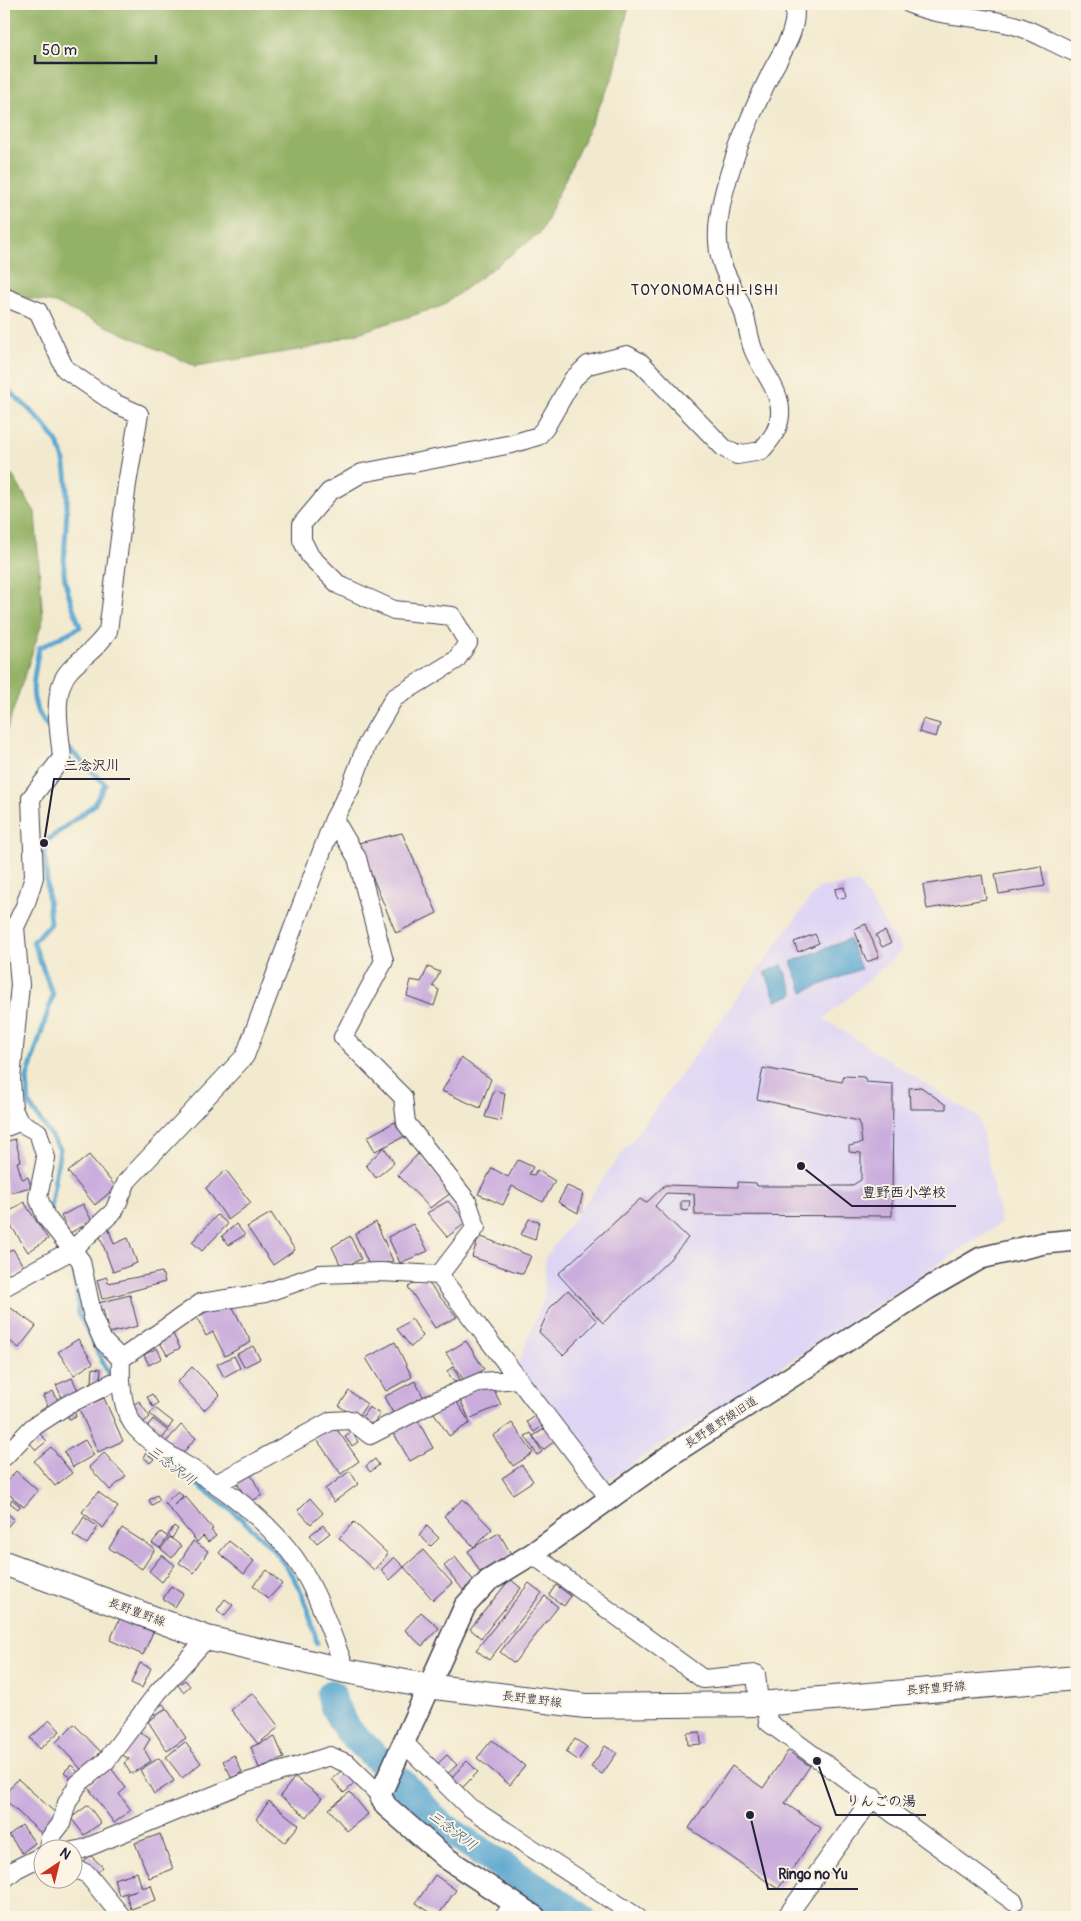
<svg xmlns="http://www.w3.org/2000/svg" width="1081" height="1921" font-family="Pangolin,'Klee One',sans-serif">
  <rect width="100%" height="100%" fill="#fcf5e5"/>
  <filter id="ink" filterUnits="userSpaceOnUse"><feTurbulence type="fractalNoise" baseFrequency=".02" numOctaves="2"/><feDisplacementMap in="SourceGraphic" scale="10" xChannelSelector="R" yChannelSelector="G"/><feConvolveMatrix kernelMatrix="1 2 1 2 8 2 1 2 1" color-interpolation-filters="sRGB"/></filter>
  <filter id="wash" filterUnits="userSpaceOnUse"><feTurbulence type="fractalNoise" baseFrequency=".0096" numOctaves="4" result="noise"/><feDisplacementMap in="SourceGraphic" scale="20" xChannelSelector="R" yChannelSelector="G"/><feGaussianBlur stdDeviation="1.12" result="paint"/><feColorMatrix in="noise" values="0 0 0 0 0 0 0 0 0 0 0 0 0 0 0 0 0 1.4 0 .05"/><feComposite in="paint" operator="in"/></filter>
  <g filter="url(#wash)">
    <rect width="100%" height="100%" fill="#f2eacf"/>
    <path fill="#ded5f5" d="M 858,882 L 902,950 L 824,1019 L 979,1118 L 1001,1223 L 606,1481 L 517,1366 L 544,1299 L 545,1258 L 818,888 Z"/>
    <path fill="#94b266" stroke="#5b6a50" d="M 4,4 L 629,4 L 614,75 L 540,233 L 442,306 L 311,348 L 195,366 L 55,303 L 4,294 Z
      M 4,462 L 35,512 L 43,620 L 4,738 Z"/>
    <path fill="#56a6d0" stroke="#3c6486" d="M 849,939 L 861,969 L 803,992 L 791,962 Z
      M 782,965 L 794,994 L 776,1001 L 765,972 Z"/>
    <g fill="none" stroke-linecap="round" stroke-linejoin="round">
      <path stroke="#56a6d0" stroke-width="5" d="M 4,386 C 22,403 43,420 56,441 C 76,471 63,537 64,572 C 65,590 75,611 80,627 L 39,648 C 33,684 25,705 54,733
        M 50,1210 L 60,1149 L 29,1104 L 27,1078 L 53,995 L 33,942 L 50,924 L 44,843 L 94,805 L 105,784 L 65,745
        M 75,1272 L 79,1314 L 111,1379
        M 177,1470 C 220,1500 275,1540 299,1588 C 308,1605 312,1624 317,1643"/>
      <path stroke="#56a6d0" stroke-width="29" d="M 331,1694 L 334,1706 L 347,1729 L 403,1784 L 438,1823 L 581,1917"/>
    </g>
    <g id="blocks">
      <path fill="#caaddd" d="M 923,719 L 940,724 L 936,737 L 919,732 Z
        M 402,833 L 437,913 L 396,933 L 358,843 Z
        M 1041,866 L 1045,886 L 999,894 L 995,874 Z
        M 982,875 L 986,899 L 927,909 L 923,885 Z
        M 844,887 L 846,897 L 837,899 L 835,889 Z
        M 866,924 L 879,957 L 867,962 L 854,929 Z
        M 885,931 L 891,943 L 882,947 L 876,935 Z
        M 815,934 L 819,943 L 798,952 L 794,942 Z
        M 428,967 L 440,972 L 433,986 L 439,990 L 434,1006 L 407,996 L 411,980 L 421,982 Z
        M 461,1058 L 491,1079 L 480,1108 L 442,1091 Z
        M 763,1068 L 842,1082 L 844,1076 L 864,1077 L 866,1082 L 893,1084 L 892,1216 L 695,1215 L 694,1194 L 666,1193 L 655,1206 L 688,1238 L 670,1259 L 603,1323 L 558,1274 L 640,1199 L 646,1203 L 665,1185 L 738,1187 L 738,1182 L 756,1183 L 757,1186 L 851,1186 L 861,1180 L 861,1153 L 849,1152 L 849,1146 L 862,1143 L 859,1121 L 757,1099 Z
        M 921,1087 L 946,1105 L 946,1109 L 910,1109 L 909,1088 Z
        M 494,1090 L 505,1093 L 501,1121 L 485,1117 Z
        M 395,1122 L 405,1136 L 384,1147 L 394,1163 L 376,1178 L 366,1165 L 384,1147 L 375,1151 L 367,1137 Z
        M 15,1139 L 21,1161 L 17,1162 L 22,1179 L 28,1177 L 31,1187 L 8,1193 L 4,1176 L 4,1142 Z
        M 418,1154 L 451,1193 L 430,1208 L 398,1175 Z
        M 89,1155 L 116,1187 L 95,1205 L 68,1172 Z
        M 518,1160 L 533,1167 L 529,1174 L 534,1175 L 537,1170 L 555,1181 L 543,1202 L 512,1186 L 503,1205 L 478,1194 L 492,1168 L 508,1177 Z
        M 226,1170 L 251,1203 L 228,1220 L 206,1188 Z
        M 567,1186 L 583,1193 L 578,1213 L 558,1202 Z
        M 448,1201 L 467,1222 L 447,1237 L 427,1213 Z
        M 681,1201 L 690,1201 L 688,1211 L 681,1210 Z
        M 24,1202 L 48,1239 L 28,1252 L 4,1215 Z
        M 83,1204 L 92,1221 L 70,1233 L 61,1216 Z
        M 271,1213 L 295,1250 L 273,1265 L 247,1227 Z
        M 217,1215 L 228,1224 L 202,1251 L 192,1242 Z
        M 529,1219 L 539,1221 L 535,1240 L 521,1235 Z
        M 376,1222 L 393,1261 L 370,1267 L 355,1234 Z
        M 236,1224 L 245,1235 L 228,1245 L 222,1236 Z
        M 413,1224 L 428,1251 L 400,1263 L 388,1237 Z
        M 109,1230 L 114,1244 L 128,1238 L 137,1263 L 113,1272 L 99,1234 Z
        M 350,1236 L 361,1259 L 342,1268 L 332,1247 Z
        M 479,1236 L 531,1256 L 523,1274 L 472,1257 Z
        M 13,1249 L 25,1269 L 4,1283 L 4,1255 Z
        M 162,1272 L 165,1282 L 102,1299 L 97,1280 L 107,1277 L 108,1283 Z
        M 424,1278 L 457,1317 L 435,1328 L 408,1287 Z
        M 568,1290 L 597,1321 L 563,1355 L 539,1332 L 550,1308 Z
        M 130,1295 L 138,1326 L 109,1333 L 103,1310 L 96,1312 L 94,1304 Z
        M 229,1300 L 251,1342 L 225,1356 L 213,1332 L 206,1336 L 197,1317 Z
        M 4,1303 L 36,1326 L 19,1348 L 4,1337 Z
        M 412,1319 L 423,1336 L 411,1347 L 397,1329 Z
        M 173,1334 L 180,1348 L 167,1355 L 159,1341 Z
        M 78,1339 L 93,1363 L 74,1375 L 58,1352 Z
        M 466,1341 L 484,1369 L 465,1382 L 446,1353 Z
        M 395,1342 L 412,1377 L 386,1391 L 366,1358 Z
        M 253,1346 L 260,1359 L 244,1367 L 237,1354 Z
        M 157,1348 L 162,1358 L 149,1365 L 144,1355 Z
        M 234,1356 L 240,1368 L 224,1377 L 217,1364 Z
        M 192,1367 L 220,1395 L 204,1410 L 177,1382 Z
        M 453,1367 L 460,1379 L 454,1382 L 447,1371 Z
        M 93,1368 L 101,1369 L 100,1383 L 92,1382 Z
        M 72,1378 L 80,1394 L 64,1402 L 56,1385 Z
        M 415,1381 L 426,1402 L 396,1418 L 384,1397 Z
        M 491,1383 L 501,1405 L 469,1419 L 459,1397 Z
        M 53,1391 L 59,1402 L 49,1408 L 43,1396 Z
        M 349,1391 L 367,1404 L 357,1418 L 339,1406 Z
        M 152,1394 L 158,1403 L 153,1407 L 147,1397 Z
        M 453,1396 L 470,1423 L 449,1436 L 432,1410 Z
        M 104,1398 L 123,1441 L 98,1452 L 79,1409 Z
        M 139,1401 L 150,1417 L 140,1425 L 129,1408 Z
        M 369,1407 L 380,1414 L 371,1427 L 360,1420 Z
        M 155,1408 L 173,1422 L 168,1429 L 150,1414 Z
        M 74,1409 L 76,1417 L 69,1419 L 66,1412 Z
        M 538,1414 L 545,1424 L 534,1432 L 527,1422 Z
        M 153,1419 L 168,1431 L 161,1440 L 146,1429 Z
        M 417,1419 L 433,1448 L 410,1461 L 393,1432 Z
        M 512,1423 L 533,1453 L 513,1466 L 493,1436 Z
        M 333,1424 L 359,1461 L 341,1474 L 315,1437 Z
        M 181,1425 L 196,1438 L 181,1455 L 166,1442 Z
        M 546,1428 L 555,1441 L 543,1450 L 533,1436 Z
        M 38,1432 L 47,1441 L 36,1450 L 28,1441 Z
        M 352,1432 L 358,1442 L 352,1446 L 345,1437 Z
        M 531,1433 L 542,1452 L 537,1455 L 525,1436 Z
        M 85,1440 L 94,1455 L 73,1467 L 64,1452 Z
        M 51,1447 L 72,1473 L 55,1486 L 34,1461 Z
        M 104,1453 L 126,1476 L 110,1490 L 89,1467 Z
        M 146,1453 L 154,1459 L 150,1463 L 143,1457 Z
        M 375,1459 L 379,1465 L 370,1472 L 366,1466 Z
        M 522,1465 L 533,1481 L 513,1494 L 502,1478 Z
        M 16,1471 L 38,1491 L 24,1507 L 4,1490 L 4,1485 Z
        M 350,1471 L 358,1484 L 334,1502 L 325,1489 Z
        M 251,1475 L 262,1495 L 249,1503 L 237,1483 Z
        M 178,1491 L 183,1496 L 174,1505 L 185,1496 L 213,1529 L 211,1530 L 216,1536 L 208,1542 L 203,1536 L 197,1542 L 165,1503 Z
        M 98,1492 L 118,1507 L 103,1528 L 82,1512 Z
        M 157,1495 L 160,1500 L 152,1505 L 149,1500 Z
        M 310,1498 L 323,1513 L 311,1524 L 298,1510 Z
        M 12,1499 L 20,1506 L 18,1509 L 10,1503 Z
        M 463,1499 L 492,1529 L 474,1547 L 499,1533 L 511,1554 L 480,1572 L 468,1551 L 474,1547 L 444,1516 Z
        M 4,1511 L 14,1519 L 4,1531 Z
        M 84,1517 L 98,1527 L 87,1544 L 73,1535 Z
        M 354,1522 L 388,1554 L 374,1570 L 339,1538 Z
        M 323,1525 L 330,1533 L 317,1543 L 310,1535 Z
        M 174,1526 L 178,1529 L 172,1538 L 168,1535 Z
        M 427,1526 L 439,1538 L 431,1546 L 419,1535 Z
        M 122,1528 L 155,1549 L 142,1569 L 109,1548 Z
        M 161,1532 L 168,1537 L 160,1548 L 152,1543 Z
        M 170,1537 L 181,1546 L 172,1558 L 161,1549 Z
        M 193,1541 L 208,1551 L 194,1573 L 179,1563 Z
        M 229,1541 L 254,1561 L 244,1574 L 219,1553 Z
        M 423,1550 L 452,1583 L 433,1600 L 404,1567 L 390,1580 L 381,1570 L 394,1557 L 404,1567 Z
        M 162,1555 L 175,1565 L 162,1582 L 149,1571 Z
        M 455,1557 L 474,1581 L 463,1590 L 444,1566 Z
        M 267,1570 L 282,1584 L 268,1599 L 253,1585 Z
        M 510,1579 L 521,1588 L 481,1638 L 470,1629 Z
        M 529,1583 L 542,1593 L 489,1660 L 476,1650 Z
        M 556,1585 L 571,1596 L 564,1606 L 549,1595 Z
        M 171,1586 L 183,1594 L 175,1607 L 163,1599 Z
        M 545,1596 L 558,1607 L 514,1663 L 500,1652 Z
        M 225,1599 L 233,1605 L 224,1616 L 217,1610 Z
        M 421,1612 L 439,1628 L 422,1646 L 405,1630 Z
        M 120,1618 L 153,1632 L 143,1655 L 110,1640 Z
        M 140,1663 L 151,1668 L 142,1688 L 131,1683 Z
        M 185,1680 L 190,1686 L 183,1692 L 178,1685 Z
        M 253,1693 L 279,1727 L 258,1744 L 275,1737 L 284,1758 L 259,1768 L 251,1747 L 258,1744 L 231,1710 Z
        M 163,1704 L 166,1708 L 155,1715 L 152,1710 Z
        M 167,1709 L 186,1738 L 167,1751 L 148,1721 Z
        M 50,1720 L 60,1731 L 40,1749 L 30,1738 Z
        M 74,1724 L 101,1752 L 82,1770 L 56,1742 Z
        M 137,1730 L 150,1739 L 144,1749 L 151,1761 L 131,1774 L 124,1763 L 129,1759 L 121,1754 Z
        M 700,1732 L 701,1744 L 688,1745 L 687,1733 Z
        M 575,1739 L 587,1747 L 578,1760 L 566,1752 Z
        M 492,1740 L 525,1766 L 510,1785 L 477,1758 Z
        M 185,1742 L 201,1763 L 182,1778 L 166,1757 Z
        M 605,1746 L 617,1753 L 602,1774 L 591,1767 Z
        M 788,1751 L 810,1766 L 785,1803 L 821,1828 L 778,1889 L 689,1828 L 732,1766 L 763,1788 Z
        M 234,1755 L 242,1772 L 232,1778 L 223,1761 Z
        M 447,1755 L 457,1765 L 444,1777 L 434,1767 Z
        M 159,1758 L 174,1781 L 154,1794 L 140,1770 Z
        M 467,1761 L 478,1772 L 460,1790 L 449,1780 Z
        M 71,1765 L 81,1775 L 75,1782 L 64,1772 Z
        M 111,1768 L 126,1788 L 119,1794 L 131,1810 L 114,1823 L 87,1786 Z
        M 343,1769 L 355,1783 L 344,1793 L 332,1779 Z
        M 295,1777 L 322,1798 L 307,1817 L 280,1796 Z
        M 18,1779 L 60,1817 L 43,1835 L 4,1799 L 4,1795 Z
        M 350,1792 L 368,1814 L 347,1831 L 329,1809 Z
        M 269,1801 L 299,1825 L 285,1842 L 256,1819 Z
        M 88,1805 L 101,1823 L 84,1835 L 71,1818 Z
        M 22,1825 L 35,1843 L 22,1853 L 9,1835 Z
        M 160,1834 L 173,1869 L 149,1878 L 135,1843 Z
        M 90,1855 L 103,1867 L 97,1873 L 84,1862 Z
        M 137,1872 L 142,1888 L 151,1885 L 156,1900 L 131,1909 L 126,1895 L 137,1890 L 119,1895 L 114,1879 Z
        M 435,1875 L 456,1890 L 437,1917 L 416,1903 Z"/>
    </g>
  </g>
  <g filter="url(#ink)">
    <use href="#blocks" fill-opacity="0" stroke="#414051" stroke-width="1"/>
    <g fill="none" stroke-linecap="round" stroke-linejoin="round">
      <defs>
        <path id="minor" d="M 910,4 C 946,19 984,15 1020,27 C 1040,34 1058,46 1077,53
          M 4,297 L 38,311 L 65,369 L 116,404 L 139,414 L 127,484 L 108,631 C 96,650 84,655 70,670 C 50,691 60,732 62,758 L 31,798 L 34,877 L 25,906 L 15,927 L 20,985 L 11,1079 L 13,1109 L 19,1122 L 4,1128
          M 334,819 L 357,858 L 384,961 L 343,1037 L 403,1097 L 406,1123 L 467,1201 L 476,1227 L 439,1275
          M 19,1122 L 38,1132 L 46,1158 L 38,1197 L 46,1217 L 81,1261 L 93,1318 L 103,1341 L 121,1359 C 120,1381 121,1411 136,1428 C 157,1451 189,1466 214,1483 C 240,1500 268,1525 287,1548 C 316,1583 329,1629 346,1671
          M 4,1287 L 72,1250 L 114,1211 L 127,1181 L 245,1056 L 334,819 L 350,789 L 367,744 L 394,698 L 456,660 L 468,643 L 452,616 L 394,610 L 339,585 L 310,556 L 302,540 L 302,524 L 329,492 L 362,473 L 512,444 L 538,436 L 545,428 L 573,379 L 588,365 L 627,355 L 641,363 L 724,448 L 737,455 L 761,451 C 771,439 779,430 780,415 C 782,391 761,370 753,349 C 748,335 747,319 741,305 C 732,283 719,268 718,242 C 715,194 750,116 771,73 C 782,51 799,30 794,4
          M 121,1359 L 201,1303 L 265,1293 L 320,1274 L 381,1272 L 439,1275 L 609,1498
          M 4,1457 L 33,1427 L 67,1405 L 120,1379
          M 216,1484 L 331,1421 L 351,1420 L 370,1435 L 438,1400 L 481,1382 L 519,1379
          M 532,1554 L 703,1679 L 756,1674 L 759,1704
          M 766,1704 L 768,1722 L 1014,1902
          M 403,1742 L 469,1807 L 637,1917
          M 48,1848 L 50,1838 L 61,1824 L 67,1803 L 78,1784 L 106,1761 L 158,1692 L 207,1638
          M 72,1851 L 83,1849 L 244,1783 L 330,1756 L 348,1764 L 380,1795
          M 72,1867 L 87,1874 L 122,1917
          M 4,1879 L 16,1869 L 42,1856
          M 504,1917 L 514,1903
          M 786,1917 L 873,1797"/>
        <path id="tertiary" d="M 535,1917 L 446,1858 L 386,1806 L 380,1795 L 465,1606 L 488,1581 L 532,1554 L 669,1456 L 927,1289 L 981,1258 L 1044,1243 L 1077,1240"/>
        <path id="secondary" d="M 4,1563 L 207,1638 L 346,1671 L 427,1686 L 586,1706 L 759,1704 L 1077,1678"/>
      </defs>
      <use href="#minor" stroke="#414051" stroke-width="20"/>
      <use href="#tertiary" stroke="#414051" stroke-width="24"/>
      <use href="#secondary" stroke="#414051" stroke-width="26"/>
      <use href="#minor" stroke="#fff" stroke-width="18"/>
      <use href="#tertiary" stroke="#fff" stroke-width="21"/>
      <use href="#secondary" stroke="#fff" stroke-width="24"/>
    </g>
  </g>
  <g text-anchor="middle" stroke-width="4" stroke-linejoin="round" paint-order="stroke">
    <g font-size="12" fill="#22223b" stroke="#fcf5e5">
      <text transform="translate(721 1422) rotate(-33)" y="4">長野豊野線旧道</text>
      <text transform="translate(137 1612) rotate(20)" y="4">長野豊野線</text>
      <text transform="translate(936 1688) rotate(-5)" y="4">長野豊野線</text>
      <text transform="translate(532 1699) rotate(7)" y="4">長野豊野線</text>
    </g>
    <g font-size="14" font-style="italic" fill="#375777" stroke="#fcf5e5">
      <text transform="translate(172 1465) rotate(37)" y="5">三念沢川</text>
      <text transform="translate(453 1830) rotate(37)" y="5">三念沢川</text>
    </g>
    <g font-size="15" letter-spacing="1" fill="#22223b" stroke="#fcf5e5">
      <text x="705" y="295">TOYONOMACHI-ISHI</text>
    </g>
  </g>
  <path fill="none" stroke="#22223b" stroke-width="2" d="M44 843L54 779H130M801 1166L852 1206H956M817 1761L836 1815H926M750 1815L768 1889H858"/>
  <g fill="#22223b" stroke="#fcf5e5" stroke-width="2">
    <circle cx="44" cy="843" r="5"/>
    <circle cx="801" cy="1166" r="5"/>
    <circle cx="817" cy="1761" r="5"/>
    <circle cx="750" cy="1815" r="5"/>
  </g>
  <g font-size="14" text-anchor="middle" font-weight="bold" fill="#22223b" stroke="#fcf5e5" stroke-width="4" stroke-linejoin="round" paint-order="stroke">
    <text x="92" y="770">三念沢川</text>
    <text x="904" y="1197">豊野西小学校</text>
    <text x="881" y="1806">りんごの湯</text>
    <text x="813" y="1879">Ringo no Yu</text>
  </g>
  <rect width="1081" height="1921" fill="none" stroke="#fcf5e5" stroke-width="20"/>
  <g transform="translate(58 1864) rotate(35)"><circle r="24" fill="#fcf5e5" stroke="#a5a1a1"/>
  <path d="M0-4L9 19L0 12L-9 19Z" fill="#c8321e"/>
  <text y="-8" font-size="14" font-weight="bold" text-anchor="middle" fill="#22223b">N</text>
  </g>
  <path d="M35 55v8h121v-8" fill="none" stroke="#22223b" stroke-width="2.5"/>
  <text x="42" y="55" font-size="15" fill="#22223b" stroke="#fcf5e5" stroke-width="4" paint-order="stroke">50 m</text>
</svg>
